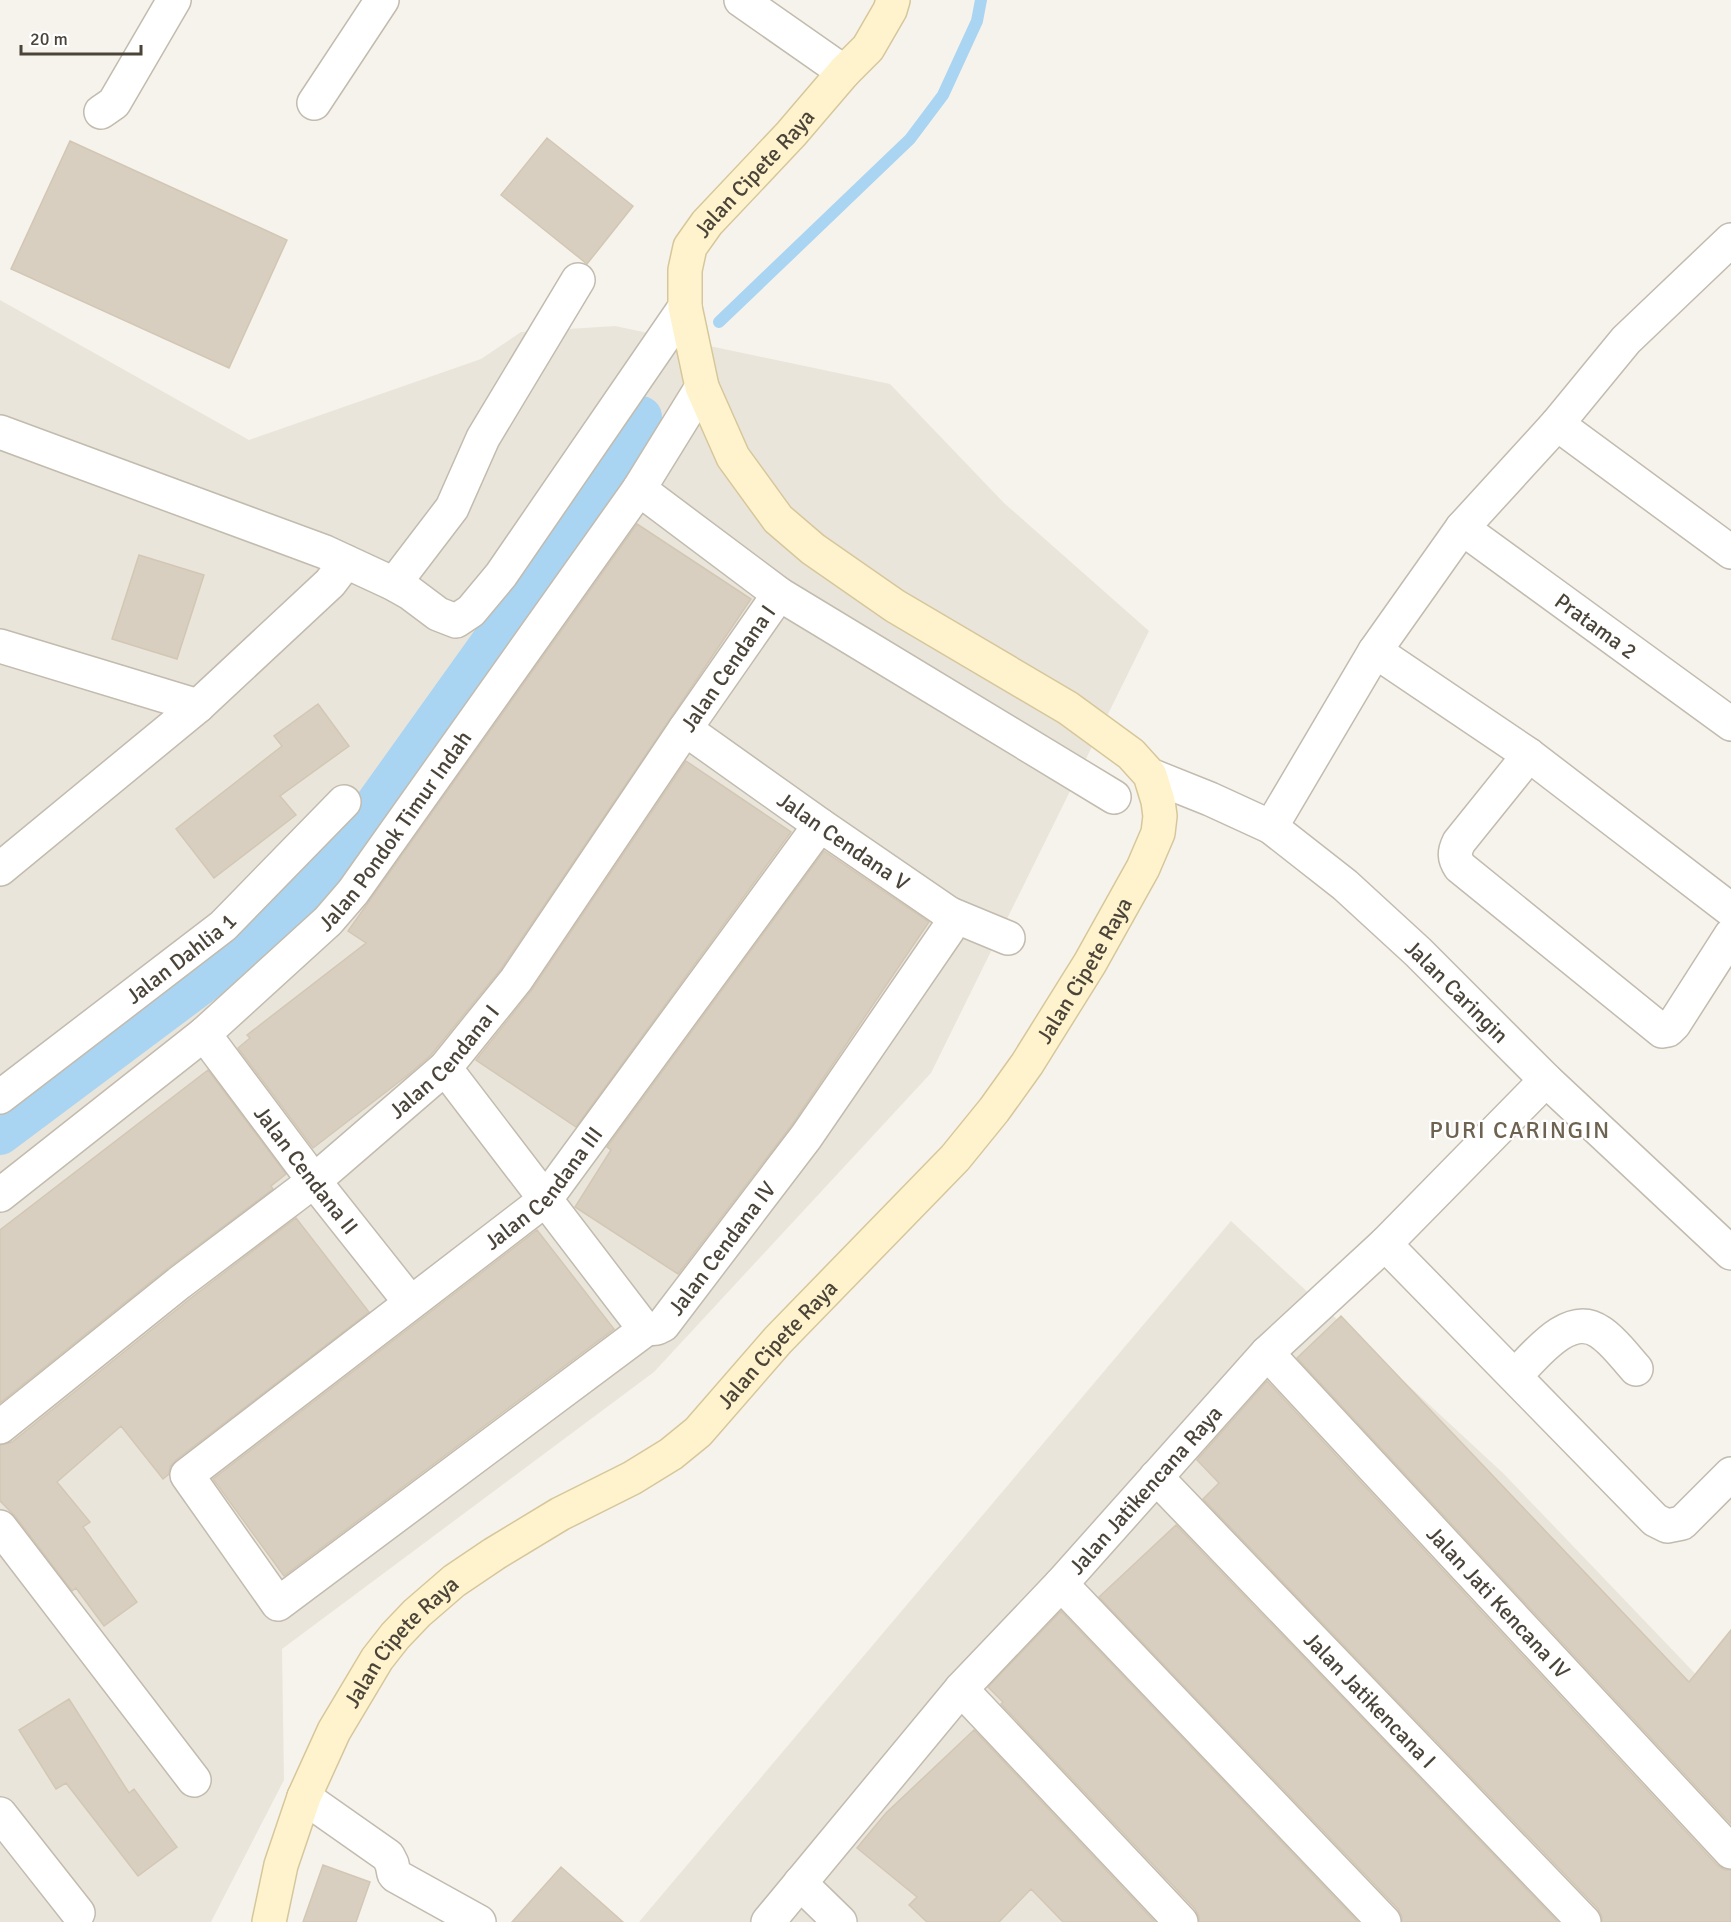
<svg xmlns="http://www.w3.org/2000/svg" width="1731" height="1922" font-family="Signika,sans-serif">
  <rect width="100%" height="100%" fill="#f6f3ec"/>
  <path fill="#eae5da" d="M 0,300 L 249,440 L 481,359 L 521,332 L 615,326 L 890,384 L 1004,503 L 1149,631 L 931,1073 L 654,1372 L 282,1649 L 284,1780 L 211,1922 L 0,1922 Z
    M 1231,1221 L 1504,1474 L 1731,1711 L 1731,1922 L 639,1922 Z"/>
  <g fill="none" stroke-linecap="round" stroke-linejoin="round">
    <path stroke="#a9d4f2" stroke-width="12" d="M 719,322 L 910,139 L 943,95 L 977,21 L 981,0"/>
    <path stroke="#a9d4f2" stroke-width="42" d="M 0,1134 L 270,932 L 332,866 L 520,603 L 641,417"/>
  </g>
  <path fill="#d8cfc1" stroke="#d3c7b4" stroke-width="1.5" d="M 547,138 L 633,206 L 587,264 L 501,195 Z
    M 70,141 L 287,240 L 229,368 L 11,269 Z
    M 637,524 L 751,599 L 501,969 L 431,1055 L 408,1075 L 313,1148 L 238,1048 L 250,1038 L 247,1035 L 366,943 L 348,931 Z
    M 139,555 L 204,575 L 177,659 L 112,639 Z
    M 318,704 L 349,746 L 280,796 L 296,815 L 214,878 L 176,829 L 282,746 L 274,736 Z
    M 686,761 L 791,832 L 576,1127 L 476,1060 L 531,991 Z
    M 824,851 L 929,922 L 791,1126 L 678,1274 L 575,1207 L 611,1150 L 607,1147 Z
    M 208,1070 L 286,1174 L 271,1186 L 273,1189 L 168,1268 L 0,1403 L 0,1230 Z
    M 296,1218 L 369,1312 L 176,1460 L 170,1467 L 169,1474 L 163,1479 L 121,1426 L 57,1482 L 90,1522 L 83,1527 L 137,1602 L 104,1626 L 76,1588 L 72,1591 L 15,1516 L 0,1501 L 0,1445 L 12,1442 L 191,1298 Z
    M 537,1230 L 614,1329 L 284,1576 L 213,1479 Z
    M 1341,1316 L 1689,1682 L 1731,1630 L 1731,1824 L 1297,1358 Z
    M 1267,1381 L 1717,1865 L 1725,1870 L 1731,1870 L 1731,1922 L 1602,1922 L 1602,1917 L 1598,1909 L 1203,1499 L 1219,1483 L 1197,1460 Z
    M 1176,1525 L 1558,1922 L 1402,1922 L 1402,1917 L 1398,1909 L 1099,1597 Z
    M 1061,1611 L 1358,1922 L 1199,1922 L 1199,1917 L 1195,1909 L 1001,1704 L 1003,1702 L 988,1687 Z
    M 69,1699 L 129,1793 L 134,1789 L 177,1847 L 138,1876 L 66,1783 L 56,1789 L 19,1730 Z
    M 974,1730 L 1155,1922 L 1063,1922 L 1031,1889 L 999,1922 L 927,1922 L 909,1905 L 917,1897 L 857,1848 L 886,1813 Z
    M 323,1865 L 370,1882 L 356,1922 L 303,1922 Z
    M 561,1867 L 623,1922 L 512,1922 Z"/>
  <g fill="none" stroke-linecap="round" stroke-linejoin="round">
    <defs>
      <g id="minor">
        <path d="M 741,0 L 844,72"/>
        <path d="M 314,103 L 382,0"/>
        <path d="M 101,112 L 114,103 L 174,0"/>
        <path d="M 1557,424 L 1731,552"/>
        <path d="M 0,432 L 325,552 L 394,584 L 410,593 L 438,614 L 456,621 L 471,611 L 501,575 L 685,307"/>
        <path d="M 639,489 L 779,594 L 1114,797"/>
        <path id="s1" d="M 1462,528 L 1731,724"/>
        <path d="M 394,584 L 452,508 L 483,438 L 578,280"/>
        <path d="M 0,646 L 198,706"/>
        <path d="M 1375,651 L 1529,755 L 1731,910"/>
        <path id="s2" d="M 685,729 L 820,825 L 950,914 L 1008,938"/>
        <path d="M 1529,755 L 1459,842 C 1454,852 1454,858 1460,867 L 1662,1031 L 1668,1030 L 1674,1024 L 1731,935"/>
        <path d="M 1271,827 L 1375,651 L 1462,528 L 1557,424 L 1626,340 L 1731,240"/>
        <path d="M 0,869 L 198,706 L 330,583 L 346,562"/>
        <path id="s3" d="M 204,1034 L 314,1181 L 410,1302"/>
        <path id="s4" d="M 445,1068 L 643,1327 L 646,1329 L 657,1328 L 663,1325 L 806,1137 L 948,930 L 951,919 L 950,914"/>
        <path id="s5" d="M 0,1097 L 223,926 L 344,802"/>
        <path id="s6" d="M 0,1195 L 204,1034 L 328,921 L 353,892 L 639,489 L 702,387"/>
        <path d="M 1385,1244 L 1655,1520 L 1667,1526 L 1682,1523 L 1731,1474"/>
        <path id="s7" d="M 646,1329 L 278,1604 L 187,1475 L 545,1200 L 820,825"/>
        <path id="s8" d="M 1267,1353 L 1731,1852"/>
        <path d="M 1515,1376 C 1535,1356 1569,1310 1600,1332 C 1614,1341 1625,1357 1636,1369"/>
        <path id="s9" d="M 0,1427 L 179,1283 L 314,1181 L 445,1068 L 516,980 L 685,729 L 779,594"/>
        <path id="s10" d="M 1156,1477 L 1584,1922"/>
        <path d="M 0,1527 L 194,1780"/>
        <path d="M 1061,1584 L 1384,1922"/>
        <path d="M 961,1689 L 1181,1922"/>
        <path d="M 304,1797 L 388,1856 L 392,1864 L 394,1874 L 396,1876 L 479,1922"/>
        <path d="M 0,1814 L 78,1913"/>
        <path d="M 800,1883 L 840,1922"/>
        <path id="s11" d="M 768,1922 L 961,1689 L 1061,1584 L 1267,1353 L 1385,1244 L 1546,1080"/>
      </g>
      <g id="tertiary">
        <path id="s12" d="M 1150,775 L 1210,799 L 1271,827 L 1345,885 L 1418,952 L 1546,1080 L 1731,1253"/>
      </g>
      <g id="secondary">
        <path id="s13" d="M 269,1922 L 281,1865 L 304,1797 L 334,1731 L 377,1659 L 395,1636 L 417,1613 L 454,1581 L 494,1554 L 560,1514 L 632,1478 L 671,1454 L 698,1432 L 778,1340 L 955,1158 L 994,1110 L 1027,1064 L 1090,963 L 1143,868 L 1158,833 L 1160,816 L 1158,801 L 1150,775 L 1131,754 L 1068,708 L 895,606 L 813,549 L 778,519 L 733,457 L 702,387 L 685,307 L 685,270 L 690,247 L 707,223 L 791,134 L 844,72 L 868,48 L 890,10 L 893,0"/>
      </g>
    </defs>
    <use href="#minor" stroke="#c2bbae" stroke-width="36"/>
    <use href="#tertiary" stroke="#c2bbae" stroke-width="36"/>
    <use href="#secondary" stroke="#d6c79b" stroke-width="36"/>
    <use href="#minor" stroke="#fff" stroke-width="33"/>
    <use href="#tertiary" stroke="#fff" stroke-width="33"/>
    <use href="#secondary" stroke="#fff3cd" stroke-width="33"/>
  </g>
  <g text-anchor="middle" stroke-width="4.5" stroke-linejoin="round" paint-order="stroke">
    <g font-size="22" fill="#4b4439" stroke="#fff">
      <text dy="8" stroke="none"><textPath href="#s13" startOffset="2349">Jalan Cipete Raya</textPath></text>
      <text dy="8" stroke="none"><textPath href="#s1" startOffset="166">Pratama 2</textPath></text>
      <text dy="8" stroke="none"><textPath href="#s9" startOffset="1062">Jalan Cendana I</textPath></text>
      <text dy="8" stroke="none"><textPath href="#s6" startOffset="540">Jalan Pondok Timur Indah</textPath></text>
      <text dy="8" stroke="none"><textPath href="#s2" startOffset="194">Jalan Cendana V</textPath></text>
      <text dy="8" stroke="none"><textPath href="#s5" startOffset="228">Jalan Dahlia 1</textPath></text>
      <text dy="8" stroke="none"><textPath href="#s13" startOffset="1287">Jalan Cipete Raya</textPath></text>
      <text dy="8" stroke="none"><textPath href="#s12" startOffset="380">Jalan Caringin</textPath></text>
      <text dy="8" stroke="none"><textPath href="#s9" startOffset="576">Jalan Cendana I</textPath></text>
      <text dy="8" stroke="none"><textPath href="#s3" startOffset="170">Jalan Cendana II</textPath></text>
      <text dy="8" stroke="none"><textPath href="#s7" startOffset="1076">Jalan Cendana III</textPath></text>
      <text dy="8" stroke="none"><textPath href="#s4" startOffset="444">Jalan Cendana IV</textPath></text>
      <text dy="8" stroke="none"><textPath href="#s13" startOffset="801">Jalan Cipete Raya</textPath></text>
      <text dy="8" stroke="none"><textPath href="#s11" startOffset="574">Jalan Jatikencana Raya</textPath></text>
      <text dy="8" stroke="none"><textPath href="#s8" startOffset="340">Jalan Jati Kencana IV</textPath></text>
      <text dy="8" stroke="none"><textPath href="#s13" startOffset="315">Jalan Cipete Raya</textPath></text>
      <text dy="8" stroke="none"><textPath href="#s10" startOffset="309">Jalan Jatikencana I</textPath></text>
    </g>
    <g font-size="24" letter-spacing="1.5" fill="#6e6250" stroke="#fff">
      <text x="1520" y="1138">PURI CARINGIN</text>
    </g>
  </g>
  <path d="M21 45v9h120v-9" fill="none" stroke="#4b4439" stroke-width="3"/>
  <text x="30" y="45" font-size="18" fill="#4b4439" stroke="#ffffff" stroke-width="4.5" paint-order="stroke">20 m</text>
</svg>
